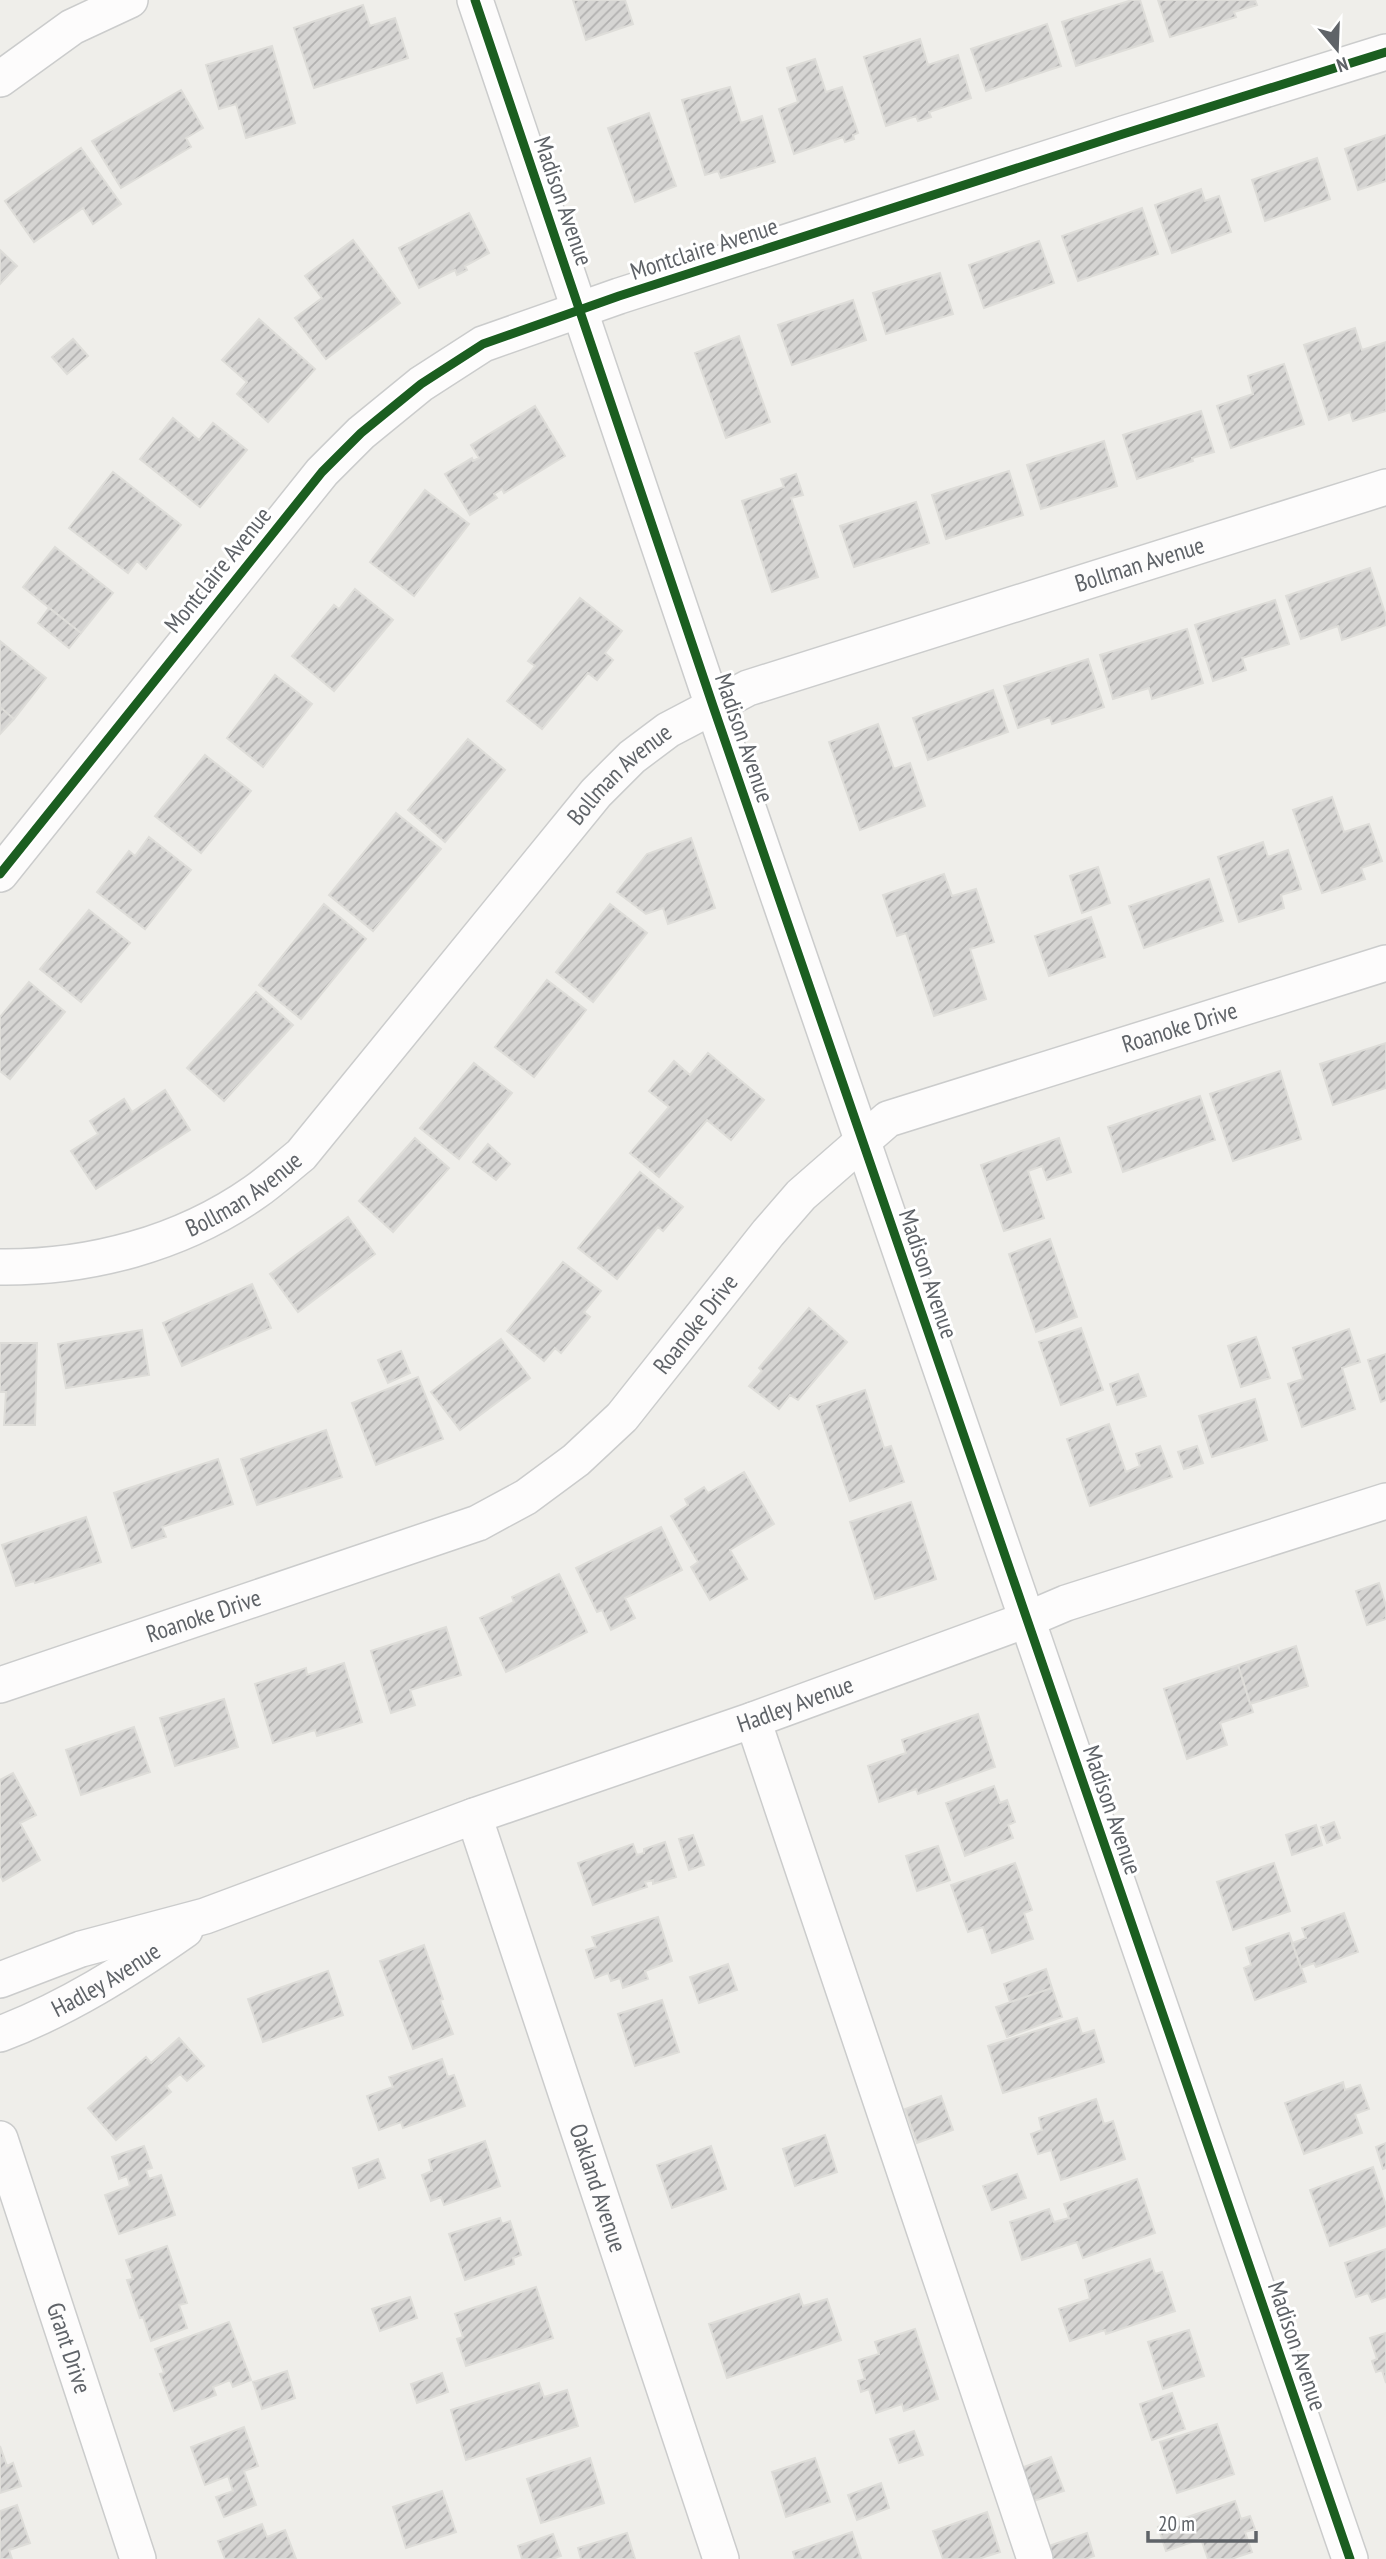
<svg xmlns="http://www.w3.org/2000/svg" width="1386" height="2559" font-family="'PT Sans Narrow',sans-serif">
  <defs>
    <pattern id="building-hatch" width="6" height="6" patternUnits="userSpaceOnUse" patternTransform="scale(1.75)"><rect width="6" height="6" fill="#d6d5d3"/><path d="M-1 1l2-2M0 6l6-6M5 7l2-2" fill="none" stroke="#b1b0af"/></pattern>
  </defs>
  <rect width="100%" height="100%" fill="#efeeea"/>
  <path fill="url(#building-hatch)" stroke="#deddd9" stroke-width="2" d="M 573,0 L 625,0 L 633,24 L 586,40 Z
    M 1132,0 L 1140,0 L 1153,41 L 1076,66 L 1062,22 Z
    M 1158,0 L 1255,0 L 1257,5 L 1234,12 L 1236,17 L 1170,37 Z
    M 363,5 L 370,26 L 395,18 L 408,58 L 314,88 L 294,28 Z
    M 1047,24 L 1061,66 L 986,91 L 971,49 Z
    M 920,39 L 928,65 L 958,55 L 971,98 L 929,112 L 931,117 L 918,121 L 916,116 L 886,126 L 864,57 Z
    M 272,46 L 295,123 L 246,138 L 236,104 L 219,109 L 206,65 Z
    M 815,59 L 826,92 L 842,87 L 858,133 L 853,135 L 854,139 L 845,142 L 843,137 L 794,154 L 779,109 L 798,102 L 787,68 Z
    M 730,87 L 741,123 L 762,116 L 775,162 L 721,178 L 718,171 L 705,175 L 682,100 Z
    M 181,90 L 203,128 L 186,138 L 191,147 L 121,188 L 92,141 Z
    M 649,113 L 676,186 L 635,202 L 608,128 Z
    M 1386,135 L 1386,181 L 1358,190 L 1345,149 Z
    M 81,148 L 121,204 L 93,224 L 83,208 L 34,242 L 5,201 Z
    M 1317,158 L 1330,199 L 1265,221 L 1252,180 Z
    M 1201,189 L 1205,201 L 1219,196 L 1231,232 L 1172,253 L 1155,205 Z
    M 1142,208 L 1158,254 L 1078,281 L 1062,236 Z
    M 469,213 L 489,253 L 465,266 L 467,270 L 457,275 L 455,270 L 419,288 L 399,248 Z
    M 353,240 L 400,303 L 326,359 L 295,318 L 322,298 L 305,276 Z
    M 1039,241 L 1054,283 L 984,308 L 969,265 Z
    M 0,250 L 17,266 L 0,284 Z
    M 940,273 L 953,314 L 886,334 L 873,293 Z
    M 853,300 L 866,340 L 792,365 L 778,325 Z
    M 259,319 L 315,369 L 268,422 L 237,394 L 247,382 L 222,360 Z
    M 1355,328 L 1362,350 L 1386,342 L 1386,411 L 1353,421 L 1350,412 L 1329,420 L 1304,345 Z
    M 739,336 L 770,422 L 726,438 L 695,353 Z
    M 73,339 L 88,356 L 67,374 L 52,357 Z
    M 1284,364 L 1304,424 L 1231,448 L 1217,406 L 1253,394 L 1248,376 Z
    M 535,406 L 565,456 L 504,493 L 502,489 L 494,494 L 497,498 L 470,515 L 445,474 L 472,458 L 473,461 L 479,458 L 471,445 Z
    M 1201,411 L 1214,452 L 1192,458 L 1193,461 L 1137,479 L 1123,435 Z
    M 173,418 L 199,440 L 213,423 L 247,450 L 200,507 L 140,459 Z
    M 1104,441 L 1117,486 L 1041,509 L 1027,465 Z
    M 1009,471 L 1023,515 L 946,539 L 932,495 Z
    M 113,472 L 181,525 L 146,569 L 137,561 L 128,573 L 69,528 Z
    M 796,474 L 803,495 L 791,498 L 818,577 L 772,592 L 742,501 L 784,487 L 781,479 Z
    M 425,490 L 469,524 L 414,596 L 370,562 Z
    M 916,502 L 929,543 L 854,567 L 840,526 Z
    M 55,547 L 113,593 L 81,633 L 23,587 Z
    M 1370,568 L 1386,616 L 1386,625 L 1342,640 L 1338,626 L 1301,639 L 1286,596 Z
    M 355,589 L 393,620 L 334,691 L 292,656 L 334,605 L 339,609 Z
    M 580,598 L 622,631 L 605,653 L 613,660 L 597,680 L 588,673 L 542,729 L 507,701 L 535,666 L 528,661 Z
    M 1275,600 L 1289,644 L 1242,658 L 1246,670 L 1213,681 L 1195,625 Z
    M 49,608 L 81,633 L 69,648 L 38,623 Z
    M 1187,629 L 1203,683 L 1152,699 L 1149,688 L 1113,699 L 1100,655 Z
    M 0,641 L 46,678 L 14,719 L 0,707 Z
    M 1088,659 L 1104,707 L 1052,724 L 1050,717 L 1018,728 L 1004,686 Z
    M 275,675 L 312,704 L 263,767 L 227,738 Z
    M 993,690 L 1008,732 L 928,760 L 913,718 Z
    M 0,707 L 14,719 L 0,734 Z
    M 878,724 L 894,769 L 910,763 L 925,806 L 860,830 L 829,742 Z
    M 468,739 L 505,770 L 445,842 L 408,810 Z
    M 205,755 L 251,791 L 201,853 L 155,816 Z
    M 1332,797 L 1344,832 L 1369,824 L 1382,861 L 1361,868 L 1365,879 L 1322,893 L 1293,810 Z
    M 396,813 L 441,849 L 373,931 L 329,895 Z
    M 149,837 L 191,870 L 145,929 L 97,892 L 129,851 L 135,856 Z
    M 691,838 L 715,908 L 668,924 L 663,908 L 646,914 L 617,892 L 647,854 Z
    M 1263,842 L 1268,857 L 1288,850 L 1301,889 L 1281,895 L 1284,908 L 1239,922 L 1218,857 Z
    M 1098,867 L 1110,903 L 1082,913 L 1070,876 Z
    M 944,874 L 952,896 L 976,889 L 994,942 L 970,949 L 986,999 L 934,1016 L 906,933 L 897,936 L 883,895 Z
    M 1209,879 L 1223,921 L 1144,948 L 1129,906 Z
    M 324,904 L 366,939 L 301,1019 L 259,985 Z
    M 610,904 L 647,933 L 593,1002 L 556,972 Z
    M 89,910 L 130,943 L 81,1002 L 40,969 Z
    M 1091,917 L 1105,957 L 1049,976 L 1035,936 Z
    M 547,980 L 586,1010 L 534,1077 L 495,1047 Z
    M 29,982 L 65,1012 L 10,1079 L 0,1071 L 0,1017 Z
    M 256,992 L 293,1025 L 224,1101 L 187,1068 Z
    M 1386,1043 L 1386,1088 L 1333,1105 L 1320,1064 Z
    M 708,1053 L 764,1100 L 731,1140 L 707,1120 L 659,1177 L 630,1153 L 669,1107 L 649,1091 L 674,1061 L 690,1075 Z
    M 474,1063 L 512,1093 L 459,1159 L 420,1128 Z
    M 1280,1071 L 1301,1139 L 1233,1161 L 1210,1094 Z
    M 165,1090 L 190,1130 L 96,1189 L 71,1151 L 98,1134 L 90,1121 L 124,1099 L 132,1112 Z
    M 1200,1096 L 1215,1140 L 1123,1172 L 1108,1127 Z
    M 415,1138 L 449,1168 L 393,1232 L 359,1201 Z
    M 1059,1138 L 1071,1172 L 1047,1180 L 1042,1166 L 1028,1171 L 1044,1218 L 1004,1231 L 981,1165 Z
    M 488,1144 L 510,1164 L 496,1180 L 473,1162 Z
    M 640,1172 L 683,1207 L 663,1231 L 658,1227 L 617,1279 L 578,1248 Z
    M 348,1217 L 375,1254 L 298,1312 L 270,1274 Z
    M 1050,1239 L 1077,1317 L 1036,1332 L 1009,1254 Z
    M 563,1262 L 601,1291 L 584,1312 L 590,1317 L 561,1353 L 555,1348 L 544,1361 L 507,1331 Z
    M 252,1284 L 271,1328 L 182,1366 L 163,1323 Z
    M 809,1308 L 847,1342 L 798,1400 L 790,1395 L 779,1409 L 749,1386 L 762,1371 L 759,1368 Z
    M 1081,1328 L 1103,1390 L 1061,1405 L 1039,1342 Z
    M 1349,1329 L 1360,1362 L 1342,1368 L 1355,1409 L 1302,1427 L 1288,1384 L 1303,1379 L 1293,1348 Z
    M 142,1330 L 149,1375 L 66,1388 L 58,1344 Z
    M 1256,1337 L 1270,1378 L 1241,1387 L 1228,1346 Z
    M 501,1339 L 530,1378 L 460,1430 L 431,1392 Z
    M 0,1343 L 37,1343 L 35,1425 L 4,1425 L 6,1392 L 0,1392 Z
    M 401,1351 L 410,1373 L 388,1383 L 378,1360 Z
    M 1386,1354 L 1386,1400 L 1381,1402 L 1368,1360 Z
    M 1138,1374 L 1146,1396 L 1117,1405 L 1110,1384 Z
    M 418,1377 L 443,1439 L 376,1465 L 352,1403 Z
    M 865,1390 L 884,1448 L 891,1446 L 904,1482 L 850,1501 L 817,1406 Z
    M 1255,1399 L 1267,1440 L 1212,1457 L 1199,1416 Z
    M 1109,1424 L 1126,1472 L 1140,1466 L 1136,1454 L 1160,1446 L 1172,1477 L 1090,1506 L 1067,1439 Z
    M 326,1430 L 342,1477 L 257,1505 L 241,1459 Z
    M 1197,1446 L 1203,1463 L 1184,1469 L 1178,1452 Z
    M 218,1459 L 233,1504 L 162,1527 L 166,1537 L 132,1548 L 114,1493 Z
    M 744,1472 L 774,1524 L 730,1550 L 747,1579 L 710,1600 L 691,1567 L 698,1562 L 671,1516 L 688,1505 L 685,1499 L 704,1487 L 708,1493 Z
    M 911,1502 L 936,1579 L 875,1599 L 850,1522 Z
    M 86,1517 L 101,1562 L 35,1583 L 34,1581 L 16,1586 L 2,1545 Z
    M 661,1527 L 682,1570 L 625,1598 L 635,1618 L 611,1630 L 602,1610 L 597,1612 L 576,1568 Z
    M 559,1574 L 587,1632 L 506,1672 L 480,1618 L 514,1602 L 512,1597 Z
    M 1379,1583 L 1386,1606 L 1386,1619 L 1367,1625 L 1356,1591 Z
    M 446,1627 L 461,1675 L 410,1690 L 415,1705 L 391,1713 L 371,1651 Z
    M 1296,1646 L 1308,1686 L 1250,1704 L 1238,1665 Z
    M 344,1663 L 362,1722 L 317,1736 L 315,1730 L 273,1743 L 255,1684 L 306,1668 L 307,1675 Z
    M 1238,1665 L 1253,1712 L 1220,1723 L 1227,1745 L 1187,1759 L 1164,1689 Z
    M 224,1699 L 238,1747 L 175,1766 L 160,1718 Z
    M 978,1714 L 995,1767 L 918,1794 L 916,1789 L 879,1802 L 868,1766 L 906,1753 L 902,1740 Z
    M 134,1727 L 150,1772 L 81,1795 L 66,1750 Z
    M 13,1773 L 36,1815 L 20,1823 L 40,1860 L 3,1881 L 0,1875 L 0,1780 Z
    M 994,1786 L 1000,1803 L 1007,1800 L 1015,1822 L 1008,1825 L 1013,1838 L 965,1856 L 946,1803 Z
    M 1334,1822 L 1340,1838 L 1327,1843 L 1321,1827 Z
    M 1316,1825 L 1322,1845 L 1292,1855 L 1286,1835 Z
    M 693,1835 L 704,1865 L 689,1870 L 679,1839 Z
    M 665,1842 L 676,1877 L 653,1884 L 653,1880 L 645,1882 L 647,1887 L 593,1905 L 578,1863 L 633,1844 L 637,1855 L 644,1853 L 644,1849 Z
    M 938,1846 L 950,1880 L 917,1891 L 906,1856 Z
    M 1015,1863 L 1032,1910 L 1024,1913 L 1033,1939 L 992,1953 L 983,1927 L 968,1932 L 951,1885 Z
    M 1274,1863 L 1290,1911 L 1233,1930 L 1217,1882 Z
    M 1344,1913 L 1358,1952 L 1316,1967 L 1314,1963 L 1301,1968 L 1292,1943 L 1306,1938 L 1302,1928 Z
    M 658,1917 L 672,1961 L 645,1971 L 648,1979 L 623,1988 L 620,1978 L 611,1981 L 608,1973 L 595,1978 L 586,1950 L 596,1947 L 592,1937 Z
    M 1289,1933 L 1306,1982 L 1255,2000 L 1244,1968 L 1251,1965 L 1246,1948 Z
    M 424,1945 L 443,1999 L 440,2000 L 453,2034 L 413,2049 L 380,1961 Z
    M 728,1964 L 737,1990 L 699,2003 L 690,1977 Z
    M 1046,1969 L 1052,1988 L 1010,2002 L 1004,1984 Z
    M 328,1971 L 343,2015 L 263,2042 L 248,1999 Z
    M 1052,1988 L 1062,2017 L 1007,2037 L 996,2007 Z
    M 662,2000 L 679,2052 L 635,2066 L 618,2014 Z
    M 1077,2018 L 1082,2034 L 1094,2030 L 1104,2062 L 1003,2093 L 988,2046 Z
    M 179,2038 L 204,2066 L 187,2081 L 180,2074 L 166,2086 L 171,2092 L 116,2140 L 88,2108 L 146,2057 L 151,2063 Z
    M 442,2059 L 448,2077 L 454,2075 L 465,2106 L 403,2128 L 401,2122 L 379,2130 L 367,2096 L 393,2087 L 389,2077 Z
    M 1343,2082 L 1345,2090 L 1360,2085 L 1369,2109 L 1355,2114 L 1362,2133 L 1304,2154 L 1285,2103 Z
    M 941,2096 L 953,2130 L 917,2143 L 905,2109 Z
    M 1096,2099 L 1104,2124 L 1113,2121 L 1125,2159 L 1061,2180 L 1051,2150 L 1038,2154 L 1031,2134 L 1042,2130 L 1039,2118 Z
    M 825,2135 L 837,2172 L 795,2186 L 783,2149 Z
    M 485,2141 L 500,2186 L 444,2205 L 441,2197 L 431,2201 L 422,2175 L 432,2171 L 429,2160 Z
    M 1386,2143 L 1386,2168 L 1383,2169 L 1376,2147 Z
    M 144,2146 L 152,2168 L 146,2170 L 149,2179 L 161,2175 L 175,2215 L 119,2234 L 105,2195 L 130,2186 L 127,2176 L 119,2179 L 112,2157 Z
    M 711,2146 L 726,2189 L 672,2208 L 657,2165 Z
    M 378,2159 L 385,2178 L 359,2188 L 353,2168 Z
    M 1373,2167 L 1386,2205 L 1386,2226 L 1330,2246 L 1310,2190 Z
    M 1017,2174 L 1026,2198 L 992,2210 L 983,2186 Z
    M 1137,2179 L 1155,2233 L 1083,2258 L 1077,2242 L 1022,2260 L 1010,2222 L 1049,2209 L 1054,2222 L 1069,2218 L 1064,2204 Z
    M 500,2218 L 502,2224 L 510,2221 L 521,2255 L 513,2258 L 514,2264 L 465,2280 L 449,2234 Z
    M 167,2246 L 187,2303 L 179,2305 L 187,2328 L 151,2341 L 143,2317 L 140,2318 L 127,2280 L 133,2279 L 126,2260 Z
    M 1386,2249 L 1386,2297 L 1372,2302 L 1368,2293 L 1356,2297 L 1345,2263 Z
    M 1150,2259 L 1155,2274 L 1162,2272 L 1175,2311 L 1106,2334 L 1105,2330 L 1070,2341 L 1059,2309 L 1090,2299 L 1085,2280 Z
    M 536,2287 L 553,2338 L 466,2366 L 457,2339 L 463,2337 L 455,2314 Z
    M 799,2294 L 803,2306 L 827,2299 L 841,2340 L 727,2378 L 709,2324 Z
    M 410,2297 L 417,2318 L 380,2331 L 372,2309 Z
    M 229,2322 L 251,2380 L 233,2387 L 230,2380 L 213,2387 L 216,2395 L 174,2411 L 160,2374 L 164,2373 L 155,2349 Z
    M 915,2329 L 938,2399 L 904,2411 L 902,2404 L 876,2413 L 869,2389 L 861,2392 L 858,2381 L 865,2379 L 859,2360 L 879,2354 L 875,2342 Z
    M 1189,2330 L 1204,2376 L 1163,2389 L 1148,2342 Z
    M 1386,2333 L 1386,2383 L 1382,2370 L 1376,2372 L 1372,2361 L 1377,2359 L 1370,2338 Z
    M 287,2371 L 295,2398 L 262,2409 L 253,2382 Z
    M 442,2373 L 448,2392 L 417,2403 L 411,2384 Z
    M 539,2383 L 544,2397 L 567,2390 L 578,2426 L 466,2460 L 451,2410 Z
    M 1172,2393 L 1185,2429 L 1152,2440 L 1140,2404 Z
    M 1217,2424 L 1234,2474 L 1177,2493 L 1160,2442 Z
    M 244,2427 L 258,2466 L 244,2471 L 256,2505 L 224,2517 L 216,2497 L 233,2491 L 228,2476 L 205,2485 L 191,2447 Z
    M 914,2431 L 923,2455 L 899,2463 L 890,2439 Z
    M 0,2446 L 7,2466 L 13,2463 L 21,2486 L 0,2493 Z
    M 1051,2457 L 1064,2491 L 1025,2504 L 1013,2471 Z
    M 590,2458 L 604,2503 L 541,2523 L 527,2479 Z
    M 815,2458 L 830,2502 L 786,2517 L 772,2472 Z
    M 881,2483 L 889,2508 L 857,2520 L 848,2495 Z
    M 442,2491 L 456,2532 L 406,2548 L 393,2507 Z
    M 1235,2501 L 1241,2519 L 1250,2516 L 1255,2529 L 1245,2532 L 1252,2552 L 1231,2559 L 1208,2559 L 1201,2539 L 1166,2551 L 1158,2527 Z
    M 17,2505 L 30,2543 L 9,2550 L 12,2559 L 0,2559 L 0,2511 Z
    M 987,2512 L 1000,2552 L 978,2559 L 943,2559 L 933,2531 Z
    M 262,2524 L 267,2537 L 285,2530 L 296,2559 L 225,2559 L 218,2541 Z
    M 852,2532 L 861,2559 L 795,2559 L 793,2552 Z
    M 627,2533 L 635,2559 L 581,2559 L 578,2548 Z
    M 1087,2533 L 1094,2556 L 1085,2559 L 1050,2559 L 1046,2547 Z
    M 553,2534 L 561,2556 L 552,2559 L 522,2559 L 518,2546 Z"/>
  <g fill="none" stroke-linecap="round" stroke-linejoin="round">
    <defs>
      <g id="minor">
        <path d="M 475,0 L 713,706 L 1350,2559"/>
        <path d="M 0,79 L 72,27 L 130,0"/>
        <path d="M 0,874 L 322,472 L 361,433 L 421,384 L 483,344 L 619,296 L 1123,134 L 1386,52"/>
        <path id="s1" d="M 0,1267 C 89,1268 181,1244 255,1192 C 271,1181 286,1167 301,1155 L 596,793 L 632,757 L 668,730 L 748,688 L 1386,487"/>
        <path id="s2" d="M 0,1685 L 478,1523 L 526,1497 L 576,1460 L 622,1417 L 768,1233 L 801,1195 L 888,1119 L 1386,963"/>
        <path d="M 753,1720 L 1035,2559"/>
        <path id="s3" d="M 474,1816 L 721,2559"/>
        <path id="s4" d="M 0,1980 L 81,1949 L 205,1916 L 474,1816 L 753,1720 L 1026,1620 L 1066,1603 L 1386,1501"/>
        <path id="s5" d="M 0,2034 C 66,2009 128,1970 185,1930"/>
        <path id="s6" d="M 0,2139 L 138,2559"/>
      </g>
    </defs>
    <use href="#minor" stroke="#cbcccc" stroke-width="38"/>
    <use href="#minor" stroke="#fdfcfc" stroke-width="35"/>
    <defs>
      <path id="cycleway" d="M 475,0 L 713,706 L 1350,2559
        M 0,874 L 322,472 L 361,433 L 421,384 L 483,344 L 619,296 L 1123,134 L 1386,52"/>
    </defs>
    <use href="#cycleway" stroke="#fff" stroke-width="13"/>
    <use href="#cycleway" stroke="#1b5e20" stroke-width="9"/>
  </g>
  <g text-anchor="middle" stroke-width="6" stroke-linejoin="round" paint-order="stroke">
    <g font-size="24" fill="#5f6368" stroke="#fff">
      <text transform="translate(563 201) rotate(71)" y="8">Madison Avenue</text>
      <text transform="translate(704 249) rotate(-18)" y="8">Montclaire Avenue</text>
      <text dy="8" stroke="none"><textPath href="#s1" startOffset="1393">Bollman Avenue</textPath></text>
      <text transform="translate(218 570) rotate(-51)" y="8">Montclaire Avenue</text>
      <text transform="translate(744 738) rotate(71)" y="8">Madison Avenue</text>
      <text dy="8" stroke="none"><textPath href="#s1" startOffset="826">Bollman Avenue</textPath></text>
      <text dy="8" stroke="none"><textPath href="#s2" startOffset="1391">Roanoke Drive</textPath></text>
      <text dy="8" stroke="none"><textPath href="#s1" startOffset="259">Bollman Avenue</textPath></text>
      <text transform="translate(928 1274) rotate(71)" y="8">Madison Avenue</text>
      <text dy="8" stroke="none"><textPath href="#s2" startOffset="803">Roanoke Drive</textPath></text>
      <text dy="8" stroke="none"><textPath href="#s2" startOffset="215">Roanoke Drive</textPath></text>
      <text dy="8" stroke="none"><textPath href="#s4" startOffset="842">Hadley Avenue</textPath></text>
      <text transform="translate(1112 1810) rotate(71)" y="8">Madison Avenue</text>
      <text dy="8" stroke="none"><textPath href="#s5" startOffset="119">Hadley Avenue</textPath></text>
      <text dy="8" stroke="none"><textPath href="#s3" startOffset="392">Oakland Avenue</textPath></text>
      <text transform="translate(1297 2346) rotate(71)" y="8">Madison Avenue</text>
      <text dy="8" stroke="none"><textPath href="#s6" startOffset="220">Grant Drive</textPath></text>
    </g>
  </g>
  <g transform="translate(1337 49) rotate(161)" stroke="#ffffff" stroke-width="5" paint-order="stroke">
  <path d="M0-5L12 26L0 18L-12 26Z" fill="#5f6368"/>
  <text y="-10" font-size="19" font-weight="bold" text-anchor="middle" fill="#5f6368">N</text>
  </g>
  <path d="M1148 2531v10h108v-10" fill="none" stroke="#5f6368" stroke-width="3.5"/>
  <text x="1158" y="2531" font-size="21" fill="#5f6368" stroke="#ffffff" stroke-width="5" paint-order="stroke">20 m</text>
</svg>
